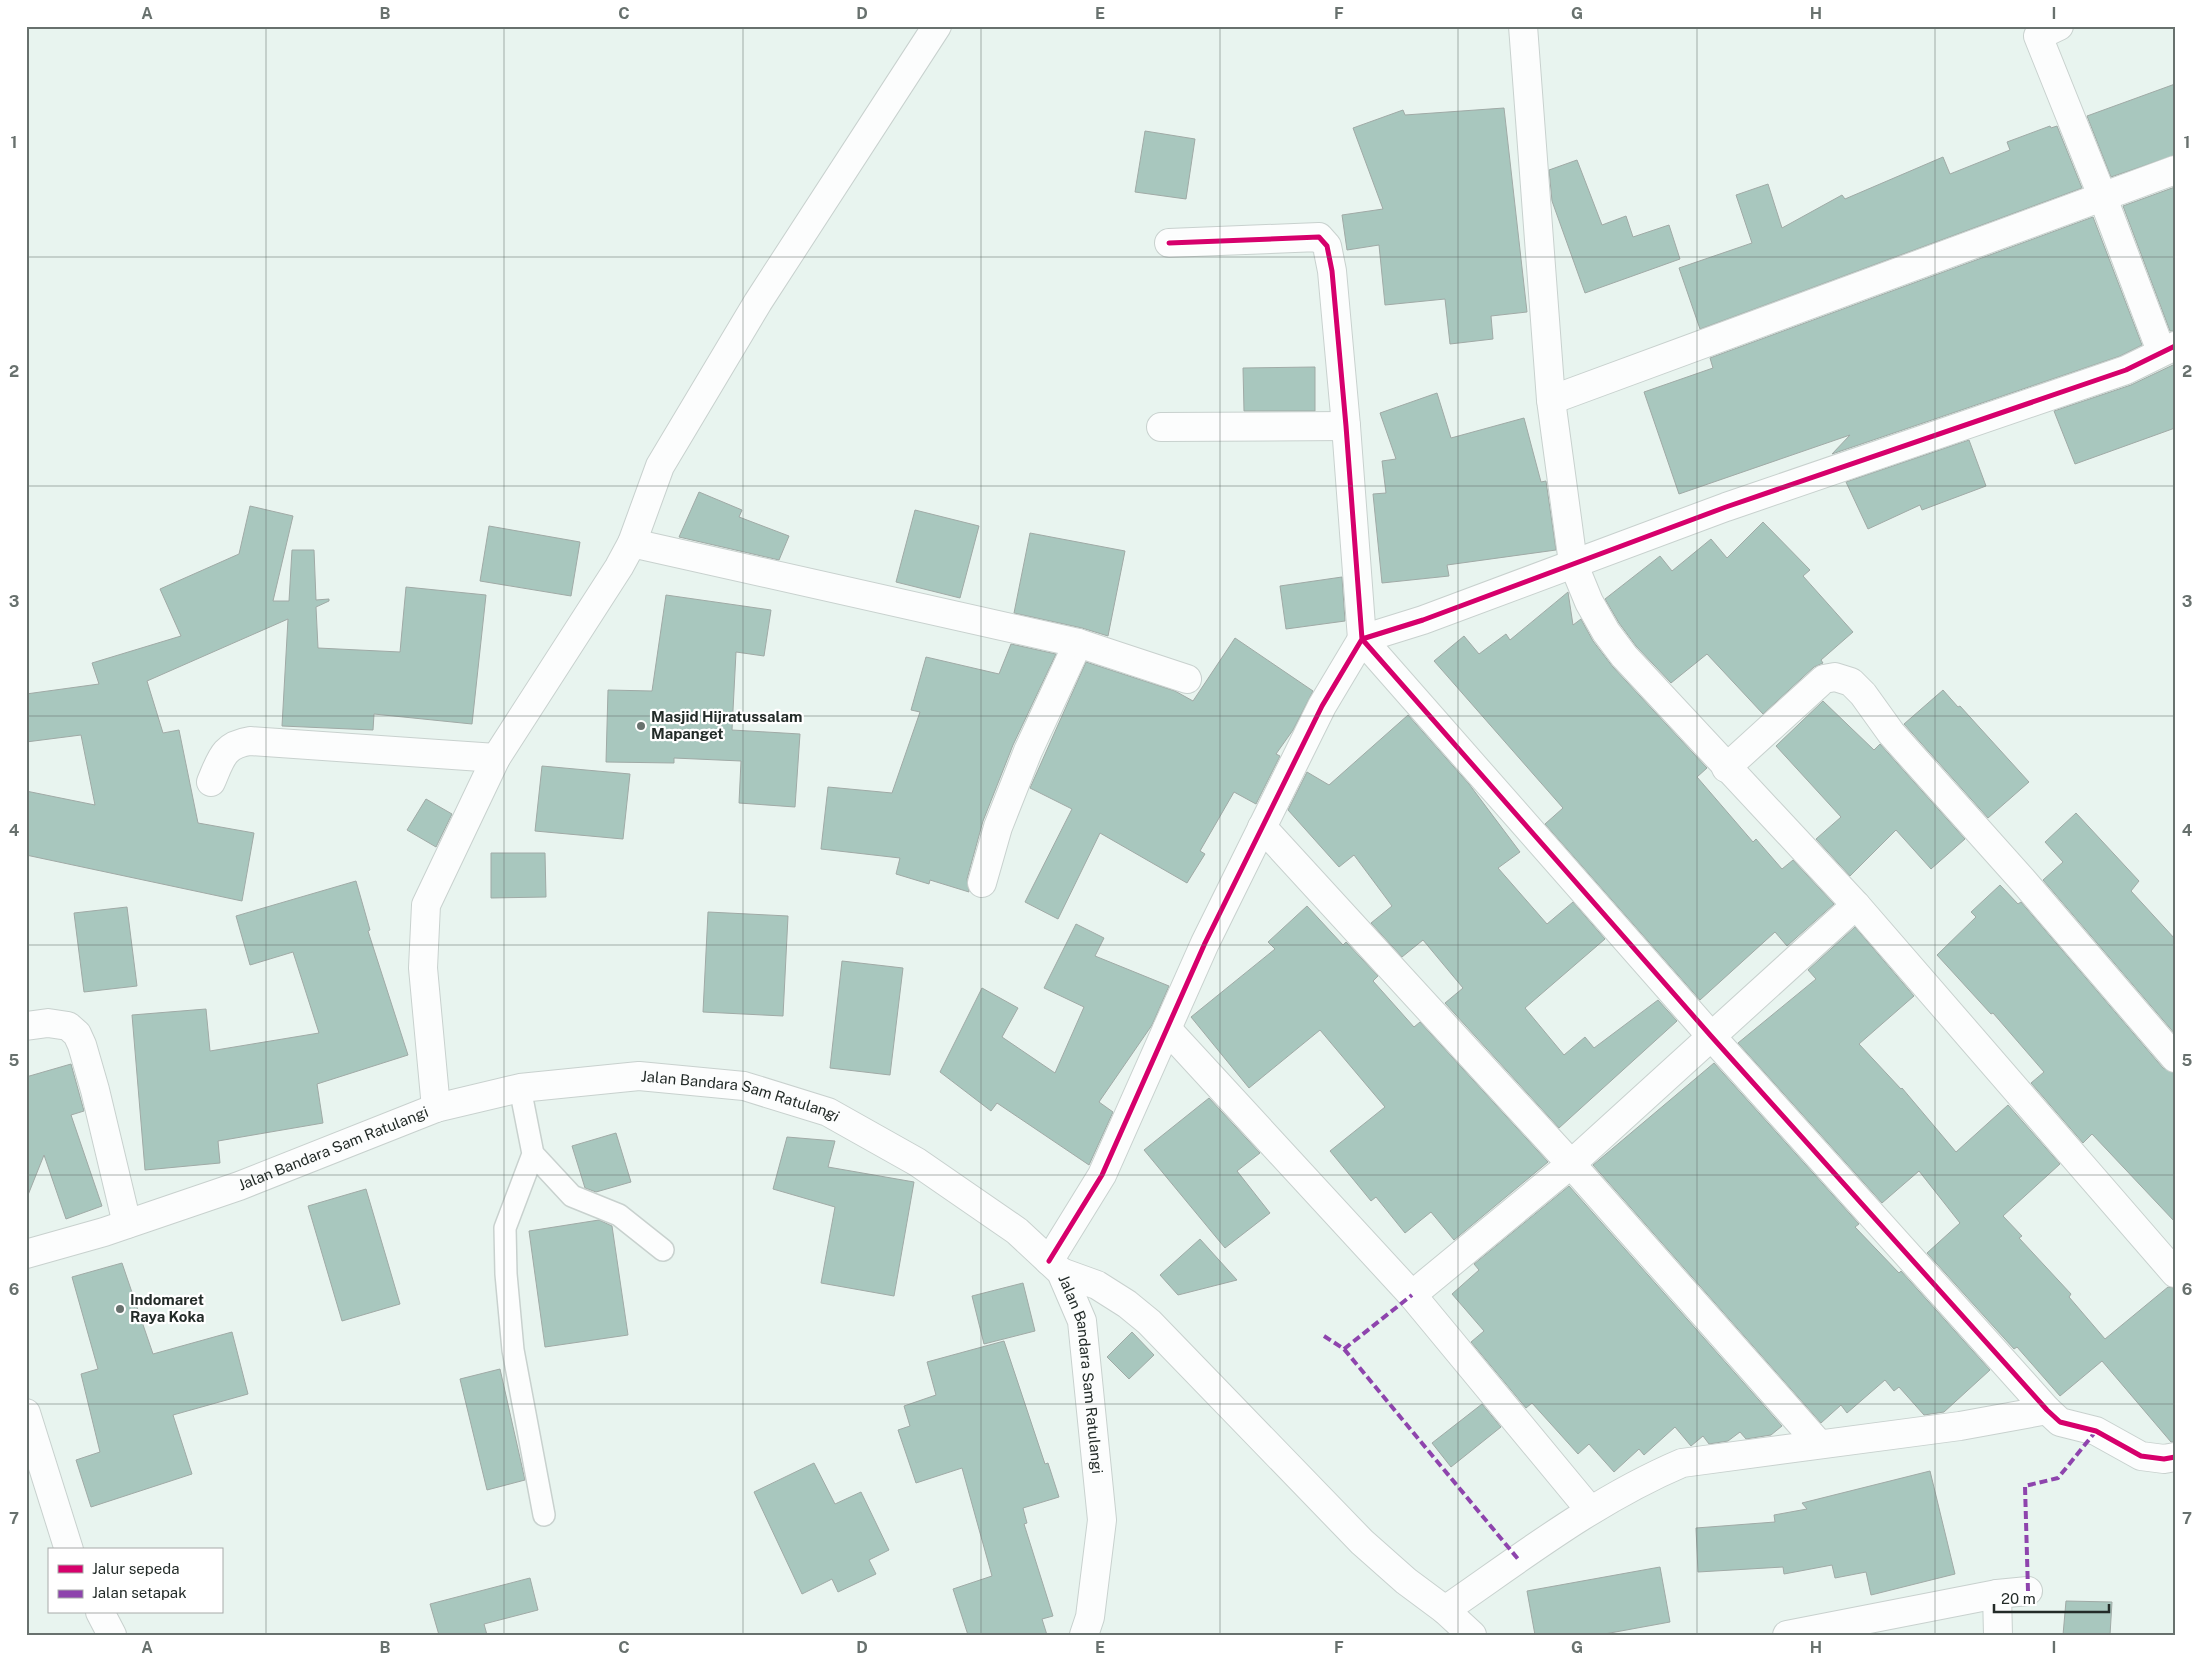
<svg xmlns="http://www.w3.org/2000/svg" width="2201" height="1661" font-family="'Public Sans',sans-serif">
  <rect width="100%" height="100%" fill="#e8f4ef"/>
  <path fill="#a8c7be" stroke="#a0aaa6" d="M 2175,84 L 2175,155 L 2111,177 L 2087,116 Z
    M 1504,108 L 1527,312 L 1491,316 L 1493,339 L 1450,344 L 1445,299 L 1385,305 L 1379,245 L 1347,250 L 1342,215 L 1383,209 L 1353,128 L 1403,110 L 1405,115 Z
    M 2050,126 L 2051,128 L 2057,126 L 2082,188 L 1700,329 L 1679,268 L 1752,243 L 1736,195 L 1768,184 L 1782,228 L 1842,195 L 1845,199 L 1943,157 L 1950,174 L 2010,150 L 2007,142 Z
    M 1145,131 L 1195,139 L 1186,199 L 1135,192 Z
    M 1577,160 L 1602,225 L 1626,216 L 1633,237 L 1669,225 L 1680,259 L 1585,293 L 1552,201 L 1549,170 Z
    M 2175,187 L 2175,331 L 2170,331 L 2123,206 Z
    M 2093,217 L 2142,345 L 2120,356 L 1832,454 L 1850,435 L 1679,494 L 1644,392 L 1713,368 L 1710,358 Z
    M 2175,364 L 2175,428 L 2075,464 L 2054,411 L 2131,385 Z
    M 1315,367 L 1315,411 L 1244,411 L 1243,368 Z
    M 1437,393 L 1451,438 L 1524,418 L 1541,482 L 1546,481 L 1556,550 L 1447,565 L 1449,576 L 1382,583 L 1373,494 L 1386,493 L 1382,461 L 1396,459 L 1380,413 Z
    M 1969,440 L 1986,486 L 1922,510 L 1920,505 L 1868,529 L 1846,482 Z
    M 699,492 L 742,510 L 739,517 L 789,536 L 779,560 L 679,537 Z
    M 250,506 L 293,516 L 273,601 L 289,601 L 292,550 L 314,550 L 316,600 L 329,599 L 329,601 L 316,607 L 318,648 L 400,652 L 406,587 L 486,595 L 472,724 L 374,714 L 373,730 L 282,726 L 288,619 L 147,681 L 163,733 L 179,730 L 198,823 L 254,833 L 242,901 L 26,855 L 26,791 L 95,805 L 81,735 L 26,742 L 26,694 L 99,684 L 92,663 L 181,636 L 160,589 L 239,554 Z
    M 915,510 L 979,526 L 960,598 L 896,582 Z
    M 1763,522 L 1810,570 L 1803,576 L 1853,632 L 1821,660 L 1823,663 L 1814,667 L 1763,714 L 1707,654 L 1671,683 L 1636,646 L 1619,623 L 1605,599 L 1660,556 L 1672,571 L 1711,539 L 1727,558 Z
    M 489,526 L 580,542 L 571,596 L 480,581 Z
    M 1030,533 L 1125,551 L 1108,636 L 1082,628 L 1014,613 Z
    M 1342,577 L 1345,621 L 1286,629 L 1280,586 Z
    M 1568,592 L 1573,625 L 1581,619 L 1593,641 L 1613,667 L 1707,768 L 1697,777 L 1753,842 L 1756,839 L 1782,869 L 1793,860 L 1834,904 L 1787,946 L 1775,932 L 1700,1000 L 1545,824 L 1563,808 L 1434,661 L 1464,636 L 1479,654 L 1506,634 L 1510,640 Z
    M 666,595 L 771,610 L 764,656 L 736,652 L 732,730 L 800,734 L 795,807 L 739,803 L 741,761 L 674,758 L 674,763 L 606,762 L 608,690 L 652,691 Z
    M 1235,638 L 1313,691 L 1293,730 L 1276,754 L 1280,756 L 1256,804 L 1234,792 L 1200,851 L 1205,854 L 1187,883 L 1100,833 L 1058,919 L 1025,902 L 1072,809 L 1030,788 L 1086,662 L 1175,691 L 1193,701 Z
    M 1011,644 L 1056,654 L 1013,745 L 983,821 L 967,879 L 969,892 L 930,880 L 929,884 L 896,874 L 900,858 L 821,849 L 828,787 L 892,793 L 920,712 L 911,710 L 926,657 L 999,674 Z
    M 1943,690 L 1958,707 L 1960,706 L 2029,782 L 1988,818 L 1904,724 Z
    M 1823,701 L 1874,750 L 1880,744 L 1965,839 L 1931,869 L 1896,830 L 1850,876 L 1816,839 L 1841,817 L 1776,746 Z
    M 1408,715 L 1469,784 L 1520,852 L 1498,868 L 1547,924 L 1573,902 L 1605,939 L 1525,1008 L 1564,1055 L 1585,1037 L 1594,1048 L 1658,1000 L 1677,1021 L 1559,1128 L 1445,1003 L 1463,988 L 1423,940 L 1402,957 L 1371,923 L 1392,906 L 1354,855 L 1339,867 L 1288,810 L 1307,772 L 1329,785 Z
    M 542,766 L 630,774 L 623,839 L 535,831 Z
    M 426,799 L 452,814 L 436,847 L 407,830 Z
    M 2076,813 L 2139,881 L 2131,891 L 2175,939 L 2175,1034 L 2043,880 L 2063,862 L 2045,842 Z
    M 491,853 L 545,853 L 546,897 L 491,898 Z
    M 356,881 L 370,930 L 368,931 L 408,1055 L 317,1084 L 323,1123 L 218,1141 L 220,1163 L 145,1170 L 132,1015 L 206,1009 L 210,1051 L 319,1033 L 293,952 L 250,965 L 236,916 Z
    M 2000,885 L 2018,904 L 2021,902 L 2163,1068 L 2175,1073 L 2175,1222 L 2092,1134 L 2083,1143 L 2031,1083 L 2044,1072 L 1993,1013 L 1991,1014 L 1937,955 L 1976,917 L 1971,912 Z
    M 1307,906 L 1343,945 L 1346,942 L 1378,976 L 1373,981 L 1414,1027 L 1420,1022 L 1548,1162 L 1454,1240 L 1431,1212 L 1405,1233 L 1376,1197 L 1371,1201 L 1330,1151 L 1385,1107 L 1320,1030 L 1249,1088 L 1191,1017 L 1275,949 L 1268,942 Z
    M 127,907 L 137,986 L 84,992 L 74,913 Z
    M 708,912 L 788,916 L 783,1016 L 703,1012 Z
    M 1076,924 L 1104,938 L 1095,956 L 1169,986 L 1152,1025 L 1099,1102 L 1113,1112 L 1089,1165 L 997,1103 L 991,1111 L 940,1072 L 982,988 L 1018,1008 L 1002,1037 L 1055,1073 L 1084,1007 L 1044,988 Z
    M 1855,927 L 1914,996 L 1859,1044 L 1901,1089 L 1902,1088 L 1956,1152 L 2008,1105 L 2060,1164 L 2003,1216 L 2022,1236 L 2019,1238 L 2071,1294 L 2069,1297 L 2105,1339 L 2168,1287 L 2175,1288 L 2175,1442 L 2171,1442 L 2102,1361 L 2060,1396 L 2017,1347 L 2014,1349 L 1927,1253 L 1960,1223 L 1919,1171 L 1882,1203 L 1738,1043 L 1816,979 L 1808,970 Z
    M 842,961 L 903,968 L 890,1075 L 830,1068 Z
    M 1714,1063 L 1859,1224 L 1855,1227 L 1899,1273 L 1901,1271 L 1990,1370 L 1944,1412 L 1924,1415 L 1899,1387 L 1894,1391 L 1885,1380 L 1847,1413 L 1841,1405 L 1821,1423 L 1593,1165 Z
    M 71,1064 L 84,1111 L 71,1115 L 102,1206 L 66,1219 L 44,1155 L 28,1195 L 26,1195 L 26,1077 Z
    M 1209,1098 L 1260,1153 L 1237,1171 L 1270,1213 L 1225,1248 L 1144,1150 Z
    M 616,1133 L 631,1182 L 596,1192 L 585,1188 L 572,1146 Z
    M 787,1137 L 835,1141 L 828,1167 L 914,1182 L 894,1296 L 821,1283 L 835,1207 L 773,1189 Z
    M 1569,1186 L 1782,1426 L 1771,1435 L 1746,1439 L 1740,1432 L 1728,1441 L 1709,1444 L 1703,1436 L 1691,1446 L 1675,1427 L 1644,1455 L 1639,1449 L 1614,1472 L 1589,1444 L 1578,1454 L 1532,1403 L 1526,1408 L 1471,1342 L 1484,1331 L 1452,1294 L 1479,1270 L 1474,1264 Z
    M 366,1189 L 400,1304 L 342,1321 L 308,1206 Z
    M 599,1220 L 612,1226 L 628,1335 L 545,1347 L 529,1231 Z
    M 1200,1239 L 1237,1280 L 1178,1295 L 1160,1275 Z
    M 122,1263 L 153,1354 L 232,1332 L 248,1394 L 173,1415 L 192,1474 L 91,1507 L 76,1460 L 100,1452 L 81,1374 L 98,1369 L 72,1277 Z
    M 1023,1283 L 1035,1331 L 984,1344 L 972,1296 Z
    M 1132,1332 L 1154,1355 L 1129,1379 L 1107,1357 Z
    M 1004,1341 L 1045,1464 L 1048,1463 L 1059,1497 L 1023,1508 L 1027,1523 L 1024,1524 L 1053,1616 L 1042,1619 L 1047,1635 L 968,1635 L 953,1589 L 992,1576 L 962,1468 L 916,1483 L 898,1430 L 910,1426 L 904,1406 L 936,1395 L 927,1362 Z
    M 500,1369 L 525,1480 L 487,1490 L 460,1379 Z
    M 1482,1404 L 1501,1427 L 1451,1467 L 1432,1443 Z
    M 814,1463 L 835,1504 L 861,1492 L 889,1550 L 869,1560 L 876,1574 L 838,1592 L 832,1579 L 802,1594 L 754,1492 Z
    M 1930,1471 L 1955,1574 L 1871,1595 L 1866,1572 L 1835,1578 L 1832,1565 L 1784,1574 L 1783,1567 L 1698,1572 L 1696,1528 L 1775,1522 L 1774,1515 L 1807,1509 L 1802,1503 Z
    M 1660,1567 L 1670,1622 L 1599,1635 L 1535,1635 L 1527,1591 Z
    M 530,1578 L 538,1610 L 484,1624 L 487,1635 L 439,1635 L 430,1604 Z
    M 2066,1601 L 2112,1602 L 2110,1635 L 2063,1635 Z"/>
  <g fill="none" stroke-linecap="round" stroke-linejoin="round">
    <defs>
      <path id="service" d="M 520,1088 L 533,1154 L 505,1228 L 506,1274 L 513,1350 L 544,1515
        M 533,1154 L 572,1196 L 619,1215 L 663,1250"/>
      <g id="minor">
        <path d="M 1523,26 L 1551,400 L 1573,563 L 1589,602 L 1606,632 L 1624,656 L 1856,905 L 2175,1273"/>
        <path d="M 2059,26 L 2038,36 L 2103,198 L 2161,351"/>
        <path d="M 1169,243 L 1319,237 L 1327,246 L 1332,271 L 1346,426 L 1362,639 L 1711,1036 L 2047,1410 L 2060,1422 L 2096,1431 L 2141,1456 L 2164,1459 L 2175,1457"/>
        <path d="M 1551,400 L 2175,170"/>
        <path d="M 1161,427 L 1346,426"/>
        <path d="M 632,543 L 660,466 L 758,302 L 937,26"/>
        <path d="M 1726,768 L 1824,679 L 1835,677 L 1851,682 L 1863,694 L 1891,733 L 2025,883 L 2175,1058"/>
        <path d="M 211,782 C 221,759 223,745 250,741 L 496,758"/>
        <path d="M 1262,827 L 1571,1164 L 1819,1444"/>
        <path d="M 982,883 L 998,827 L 1028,751 L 1078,643"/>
        <path d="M 26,1026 L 48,1023 L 68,1026 L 77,1034 L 82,1045 L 95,1090 L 127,1224"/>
        <path d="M 1167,1029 L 1412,1295 L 1590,1510"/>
        <path d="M 436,1108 L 423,968 L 426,905 L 496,758 L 619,567 L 632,543 L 1078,643 L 1187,679"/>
        <path id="s1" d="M 26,1254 L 104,1232 L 239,1186 L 436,1108 L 520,1088 L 639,1076 L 744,1086 L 828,1112 L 917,1162 L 1017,1231 L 1061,1272 L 1082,1321 L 1102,1520 L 1090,1617 L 1084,1635"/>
        <path d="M 1049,1261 L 1102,1175 L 1205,943 L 1322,706 L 1362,639 L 1423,620 L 1726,507 L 2126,370 L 2175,346"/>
        <path d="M 1061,1272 L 1097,1285 L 1127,1304 L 1149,1322 L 1362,1542 L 1406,1581 L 1445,1610 C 1522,1557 1595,1500 1682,1463 L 1960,1426 L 2047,1410"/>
        <path d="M 1412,1295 L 1571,1164 L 1856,905"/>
        <path d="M 26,1413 L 69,1550"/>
        <path d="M 1997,1594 L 1998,1635"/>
        <path d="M 1445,1610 L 1472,1635"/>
        <path d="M 100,1612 L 112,1635"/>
        <path d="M 1787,1635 L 1997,1594 L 2028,1591"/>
      </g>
    </defs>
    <use href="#service" stroke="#c8d1ce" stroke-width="24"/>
    <use href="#minor" stroke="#c8d1ce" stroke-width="30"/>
    <use href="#service" stroke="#fcfdfd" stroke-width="21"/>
    <use href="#minor" stroke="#fcfdfd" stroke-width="28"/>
    <path stroke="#8e44ad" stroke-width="4" stroke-dasharray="8 4" stroke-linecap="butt" d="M 1324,1336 L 1344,1349 L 1518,1559
      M 1344,1349 L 1412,1295
      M 2028,1591 L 2025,1486 L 2058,1478 L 2096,1431"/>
    <defs>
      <path id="cycleway" d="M 1169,243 L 1319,237 L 1327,246 L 1332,271 L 1346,426 L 1362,639 L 1711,1036 L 2047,1410 L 2060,1422 L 2096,1431 L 2141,1456 L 2164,1459 L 2175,1457
        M 1049,1261 L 1102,1175 L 1205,943 L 1322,706 L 1362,639 L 1423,620 L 1726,507 L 2126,370 L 2175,346"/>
    </defs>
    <use href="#cycleway" stroke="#fff" stroke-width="8"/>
    <use href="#cycleway" stroke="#d6006c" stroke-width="5"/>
  </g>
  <path fill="none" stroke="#68716e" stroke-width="1" stroke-opacity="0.55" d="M 266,26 L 266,1635M 504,26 L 504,1635M 743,26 L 743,1635M 981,26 L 981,1635M 1220,26 L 1220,1635M 1458,26 L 1458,1635M 1697,26 L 1697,1635M 1935,26 L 1935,1635M 26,257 L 2175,257M 26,486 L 2175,486M 26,716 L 2175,716M 26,945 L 2175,945M 26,1175 L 2175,1175M 26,1404 L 2175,1404"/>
  <g fill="#68716e" stroke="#fff" stroke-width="2">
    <circle cx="641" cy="726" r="5"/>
    <circle cx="120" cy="1309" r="5"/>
  </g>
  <g text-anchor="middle" stroke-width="4.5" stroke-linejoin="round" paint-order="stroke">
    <g font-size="15" font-weight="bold" fill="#232b28" stroke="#fff" text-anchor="start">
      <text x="651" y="722">Masjid Hijratussalam<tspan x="651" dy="17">Mapanget</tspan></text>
      <text x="130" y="1305">Indomaret<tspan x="130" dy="17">Raya Koka</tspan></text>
    </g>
    <g font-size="15" fill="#232b28" stroke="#fff">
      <text dy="5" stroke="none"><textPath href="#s1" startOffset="745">Jalan Bandara Sam Ratulangi</textPath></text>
      <text dy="5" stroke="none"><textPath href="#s1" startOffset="325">Jalan Bandara Sam Ratulangi</textPath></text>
      <text dy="5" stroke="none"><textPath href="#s1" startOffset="1224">Jalan Bandara Sam Ratulangi</textPath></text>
    </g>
  </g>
  <rect width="2201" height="1661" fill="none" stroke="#ffffff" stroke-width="55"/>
  <rect x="48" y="1548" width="175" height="65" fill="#ffffff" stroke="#a7aaa9"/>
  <rect x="58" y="1565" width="25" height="8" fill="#d6006c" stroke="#a7aaa9"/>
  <text x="92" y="1574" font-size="15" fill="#232b28">Jalur sepeda</text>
  <rect x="58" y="1590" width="25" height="8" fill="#8e44ad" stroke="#a7aaa9"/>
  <text x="92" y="1598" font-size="15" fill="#232b28">Jalan setapak</text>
  <path d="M1994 1604v8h115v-8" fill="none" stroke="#232b28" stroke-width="2.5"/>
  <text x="2001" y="1604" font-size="15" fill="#232b28" stroke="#ffffff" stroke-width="4" paint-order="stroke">20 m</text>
  <rect x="28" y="28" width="2146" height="1606" fill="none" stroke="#68716e" stroke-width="2"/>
  <g font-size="16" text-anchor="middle" font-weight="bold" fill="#68716e">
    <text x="147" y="19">A</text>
    <text x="385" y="19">B</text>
    <text x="624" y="19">C</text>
    <text x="862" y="19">D</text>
    <text x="1100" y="19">E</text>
    <text x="1339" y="19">F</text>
    <text x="1577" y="19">G</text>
    <text x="1816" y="19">H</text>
    <text x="2054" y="19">I</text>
    <text x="14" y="148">1</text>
    <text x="2187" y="148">1</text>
    <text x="14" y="377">2</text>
    <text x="2187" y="377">2</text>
    <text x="14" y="607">3</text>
    <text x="2187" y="607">3</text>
    <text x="14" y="836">4</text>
    <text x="2187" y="836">4</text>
    <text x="14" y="1066">5</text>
    <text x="2187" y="1066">5</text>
    <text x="14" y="1295">6</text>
    <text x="2187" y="1295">6</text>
    <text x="14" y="1524">7</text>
    <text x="2187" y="1524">7</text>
    <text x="147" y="1653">A</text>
    <text x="385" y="1653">B</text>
    <text x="624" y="1653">C</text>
    <text x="862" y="1653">D</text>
    <text x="1100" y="1653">E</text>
    <text x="1339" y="1653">F</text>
    <text x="1577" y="1653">G</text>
    <text x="1816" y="1653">H</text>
    <text x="2054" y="1653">I</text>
  </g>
</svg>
